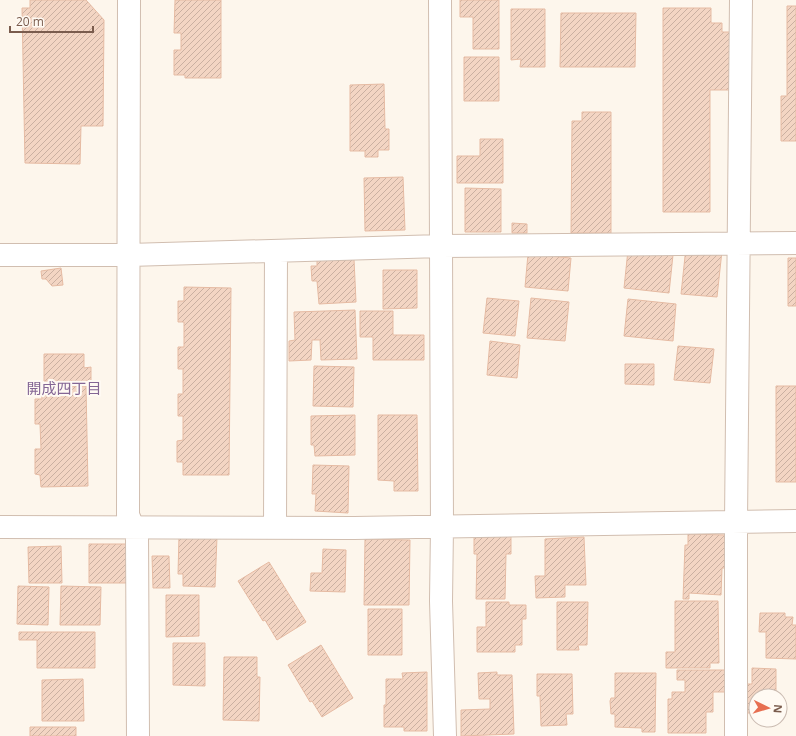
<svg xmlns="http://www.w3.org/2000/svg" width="796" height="736" font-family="'Open Sans','Noto Sans JP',sans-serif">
  <defs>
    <pattern id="building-hatch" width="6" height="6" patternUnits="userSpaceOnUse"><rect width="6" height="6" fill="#f3d5c3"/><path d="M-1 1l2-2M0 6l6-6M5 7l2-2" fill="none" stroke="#cab0a1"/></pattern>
  </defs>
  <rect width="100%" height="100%" fill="#fdf6ec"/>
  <path fill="url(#building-hatch)" stroke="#e6bba3" d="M 30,0 L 86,0 L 104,20 L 103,126 L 81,126 L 80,164 L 25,163 L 22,8 L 30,8 Z
    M 175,0 L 221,0 L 221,78 L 185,78 L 185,75 L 174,75 L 174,50 L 181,50 L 181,33 L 174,33 Z
    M 460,0 L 499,0 L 499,49 L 473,49 L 473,17 L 460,17 Z
    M 787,6 L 796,6 L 796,141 L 781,141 L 781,96 L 787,96 Z
    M 663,8 L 711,8 L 711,23 L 722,23 L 722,32 L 732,32 L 732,90 L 710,90 L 710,212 L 663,212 Z
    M 511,9 L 545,9 L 545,67 L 520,67 L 521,59 L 511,60 Z
    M 561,13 L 636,13 L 635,67 L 560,67 Z
    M 464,57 L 499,57 L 499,101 L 464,101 Z
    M 384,84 L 385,129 L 389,129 L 389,150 L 378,150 L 378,157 L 365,157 L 365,151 L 350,151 L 350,85 Z
    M 582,112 L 611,112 L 611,233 L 571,233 L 572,121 L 582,121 Z
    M 480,139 L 503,139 L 503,183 L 457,183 L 457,156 L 480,156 Z
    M 403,177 L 405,230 L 365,231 L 364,178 Z
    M 465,188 L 501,189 L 501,232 L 465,232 Z
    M 512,223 L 527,224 L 527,233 L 512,233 Z
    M 686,247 L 722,251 L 717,297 L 681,294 Z
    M 628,250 L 673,255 L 669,293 L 624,288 Z
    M 528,254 L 571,258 L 568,291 L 525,287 Z
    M 788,258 L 796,258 L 796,306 L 788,306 Z
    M 317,259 L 354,259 L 356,302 L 319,304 L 317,281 L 312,281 L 311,266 L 317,266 Z
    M 61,268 L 63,285 L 52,286 L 46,279 L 42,279 L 41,271 Z
    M 383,270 L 417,270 L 417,308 L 383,309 Z
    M 184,287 L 231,288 L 229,475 L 183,475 L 183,462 L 177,462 L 177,441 L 183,440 L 183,416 L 178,416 L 178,394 L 183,394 L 183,369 L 178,369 L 178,347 L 184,347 L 184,322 L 178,322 L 178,301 L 184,301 Z
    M 487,298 L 519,301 L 515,336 L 483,333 Z
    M 531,298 L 569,302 L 565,341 L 527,338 Z
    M 628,299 L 676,304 L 673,341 L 624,336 Z
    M 355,310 L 357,359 L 321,360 L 320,340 L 312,340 L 311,360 L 289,361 L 289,341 L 295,340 L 294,312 Z
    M 360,311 L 393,311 L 393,335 L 424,335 L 424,360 L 373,360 L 373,337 L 360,337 Z
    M 490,341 L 520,345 L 517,378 L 487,375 Z
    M 678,346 L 714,349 L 710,383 L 674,380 Z
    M 44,354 L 84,354 L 84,368 L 91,367 L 91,381 L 44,381 Z
    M 625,364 L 654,364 L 654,385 L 625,384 Z
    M 314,366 L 354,367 L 353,407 L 313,406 Z
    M 86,386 L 88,486 L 41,487 L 40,475 L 35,474 L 35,449 L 41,449 L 40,424 L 35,424 L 35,399 L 42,399 L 41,387 Z
    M 776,386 L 796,386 L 796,482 L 776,482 Z
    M 355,415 L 355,455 L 315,456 L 314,445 L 311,445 L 311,416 Z
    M 378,415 L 417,415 L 418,491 L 394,491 L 394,481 L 378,480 Z
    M 313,465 L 349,466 L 348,513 L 315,511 L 316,494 L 312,494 Z
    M 688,534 L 726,535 L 725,568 L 722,568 L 721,595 L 689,593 L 689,599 L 683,599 L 685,545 L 688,545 Z
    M 179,536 L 217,537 L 215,587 L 183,586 L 183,574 L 178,574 Z
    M 474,536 L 511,536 L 511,554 L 506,554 L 505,599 L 476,599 L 477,554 L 474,554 Z
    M 584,537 L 586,585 L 565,585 L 565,597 L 536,598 L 535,576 L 545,576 L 545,539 Z
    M 365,539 L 410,540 L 409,605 L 364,605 Z
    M 89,544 L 129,544 L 129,583 L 89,583 Z
    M 61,546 L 62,583 L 29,583 L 28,547 Z
    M 323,549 L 346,550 L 345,592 L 310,591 L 311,573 L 322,573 Z
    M 152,556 L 169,556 L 170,588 L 153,588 Z
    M 269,562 L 306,622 L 277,640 L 265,620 L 263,621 L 238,581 Z
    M 18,586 L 49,587 L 48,625 L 17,624 Z
    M 61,586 L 101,587 L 100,625 L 60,625 Z
    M 166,595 L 199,595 L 199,636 L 166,637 Z
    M 675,601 L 718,601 L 719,663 L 710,663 L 710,668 L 666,668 L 666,652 L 675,652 Z
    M 486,602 L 509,602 L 509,605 L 526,605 L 526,619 L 522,619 L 522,645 L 515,645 L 515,652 L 477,652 L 477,627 L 486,627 Z
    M 557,602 L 588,602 L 587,645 L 578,645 L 579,650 L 557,650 Z
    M 368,609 L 402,609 L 402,655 L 368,655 Z
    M 760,613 L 785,613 L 785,617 L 793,617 L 792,625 L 796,625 L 796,659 L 766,658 L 766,632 L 759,632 Z
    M 19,632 L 95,632 L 95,668 L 37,668 L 37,640 L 19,640 Z
    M 173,643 L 205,643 L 205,686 L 173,685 Z
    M 321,645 L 353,698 L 322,717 L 312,701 L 310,702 L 288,665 Z
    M 224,657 L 257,657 L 257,677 L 260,677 L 259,721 L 223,720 Z
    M 752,668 L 776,669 L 776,696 L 756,696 L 756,713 L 745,713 L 745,684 L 752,684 Z
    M 677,670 L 728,670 L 728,692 L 713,692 L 713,712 L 706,712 L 706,733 L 668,733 L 668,699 L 672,699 L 672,692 L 685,692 L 685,680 L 677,680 Z
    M 427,672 L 427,731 L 404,731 L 404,727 L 384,727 L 384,705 L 386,705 L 386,679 L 403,679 L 402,673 Z
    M 497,672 L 497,675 L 512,675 L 514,734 L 461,736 L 461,710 L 490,709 L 490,699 L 479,699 L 478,673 Z
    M 615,673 L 656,673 L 655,732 L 642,732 L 642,728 L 615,727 L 615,714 L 611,714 L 610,701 L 611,698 L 615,698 Z
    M 537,674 L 572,674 L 573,714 L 566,714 L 567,725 L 541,726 L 540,696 L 537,696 Z
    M 83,679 L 84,721 L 42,721 L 42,680 Z
    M 30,727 L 76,727 L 76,736 L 30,736 Z"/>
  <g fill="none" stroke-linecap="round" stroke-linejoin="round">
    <defs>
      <path id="minor" d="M 129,0 L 128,515 L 137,536 L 138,736
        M 440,0 L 441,246 L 796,243
        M 0,255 L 129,255 L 441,246 L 442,527 L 441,601 L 445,736
        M 0,527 L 354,528 L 796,521
        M 275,527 L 276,251
        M 736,736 L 736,522 L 741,0"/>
    </defs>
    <use href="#minor" stroke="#d1beb0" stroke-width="24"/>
    <use href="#minor" stroke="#fff" stroke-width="22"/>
  </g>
  <g text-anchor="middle" stroke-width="4" stroke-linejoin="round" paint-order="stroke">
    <g font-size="15" fill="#846695" stroke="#fffaf3">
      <text x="64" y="394">開成四丁目</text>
    </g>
  </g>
  <g transform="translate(768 708) rotate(95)"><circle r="19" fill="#fffaf3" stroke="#cabbb1"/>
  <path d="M0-3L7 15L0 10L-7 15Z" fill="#e76f51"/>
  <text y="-6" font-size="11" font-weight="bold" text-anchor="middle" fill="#7a5c4d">N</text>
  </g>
  <path d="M10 26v6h83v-6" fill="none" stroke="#7a5c4d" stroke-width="2"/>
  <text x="16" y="26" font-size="12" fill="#7a5c4d" stroke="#fffaf3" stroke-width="3" paint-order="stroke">20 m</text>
</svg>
